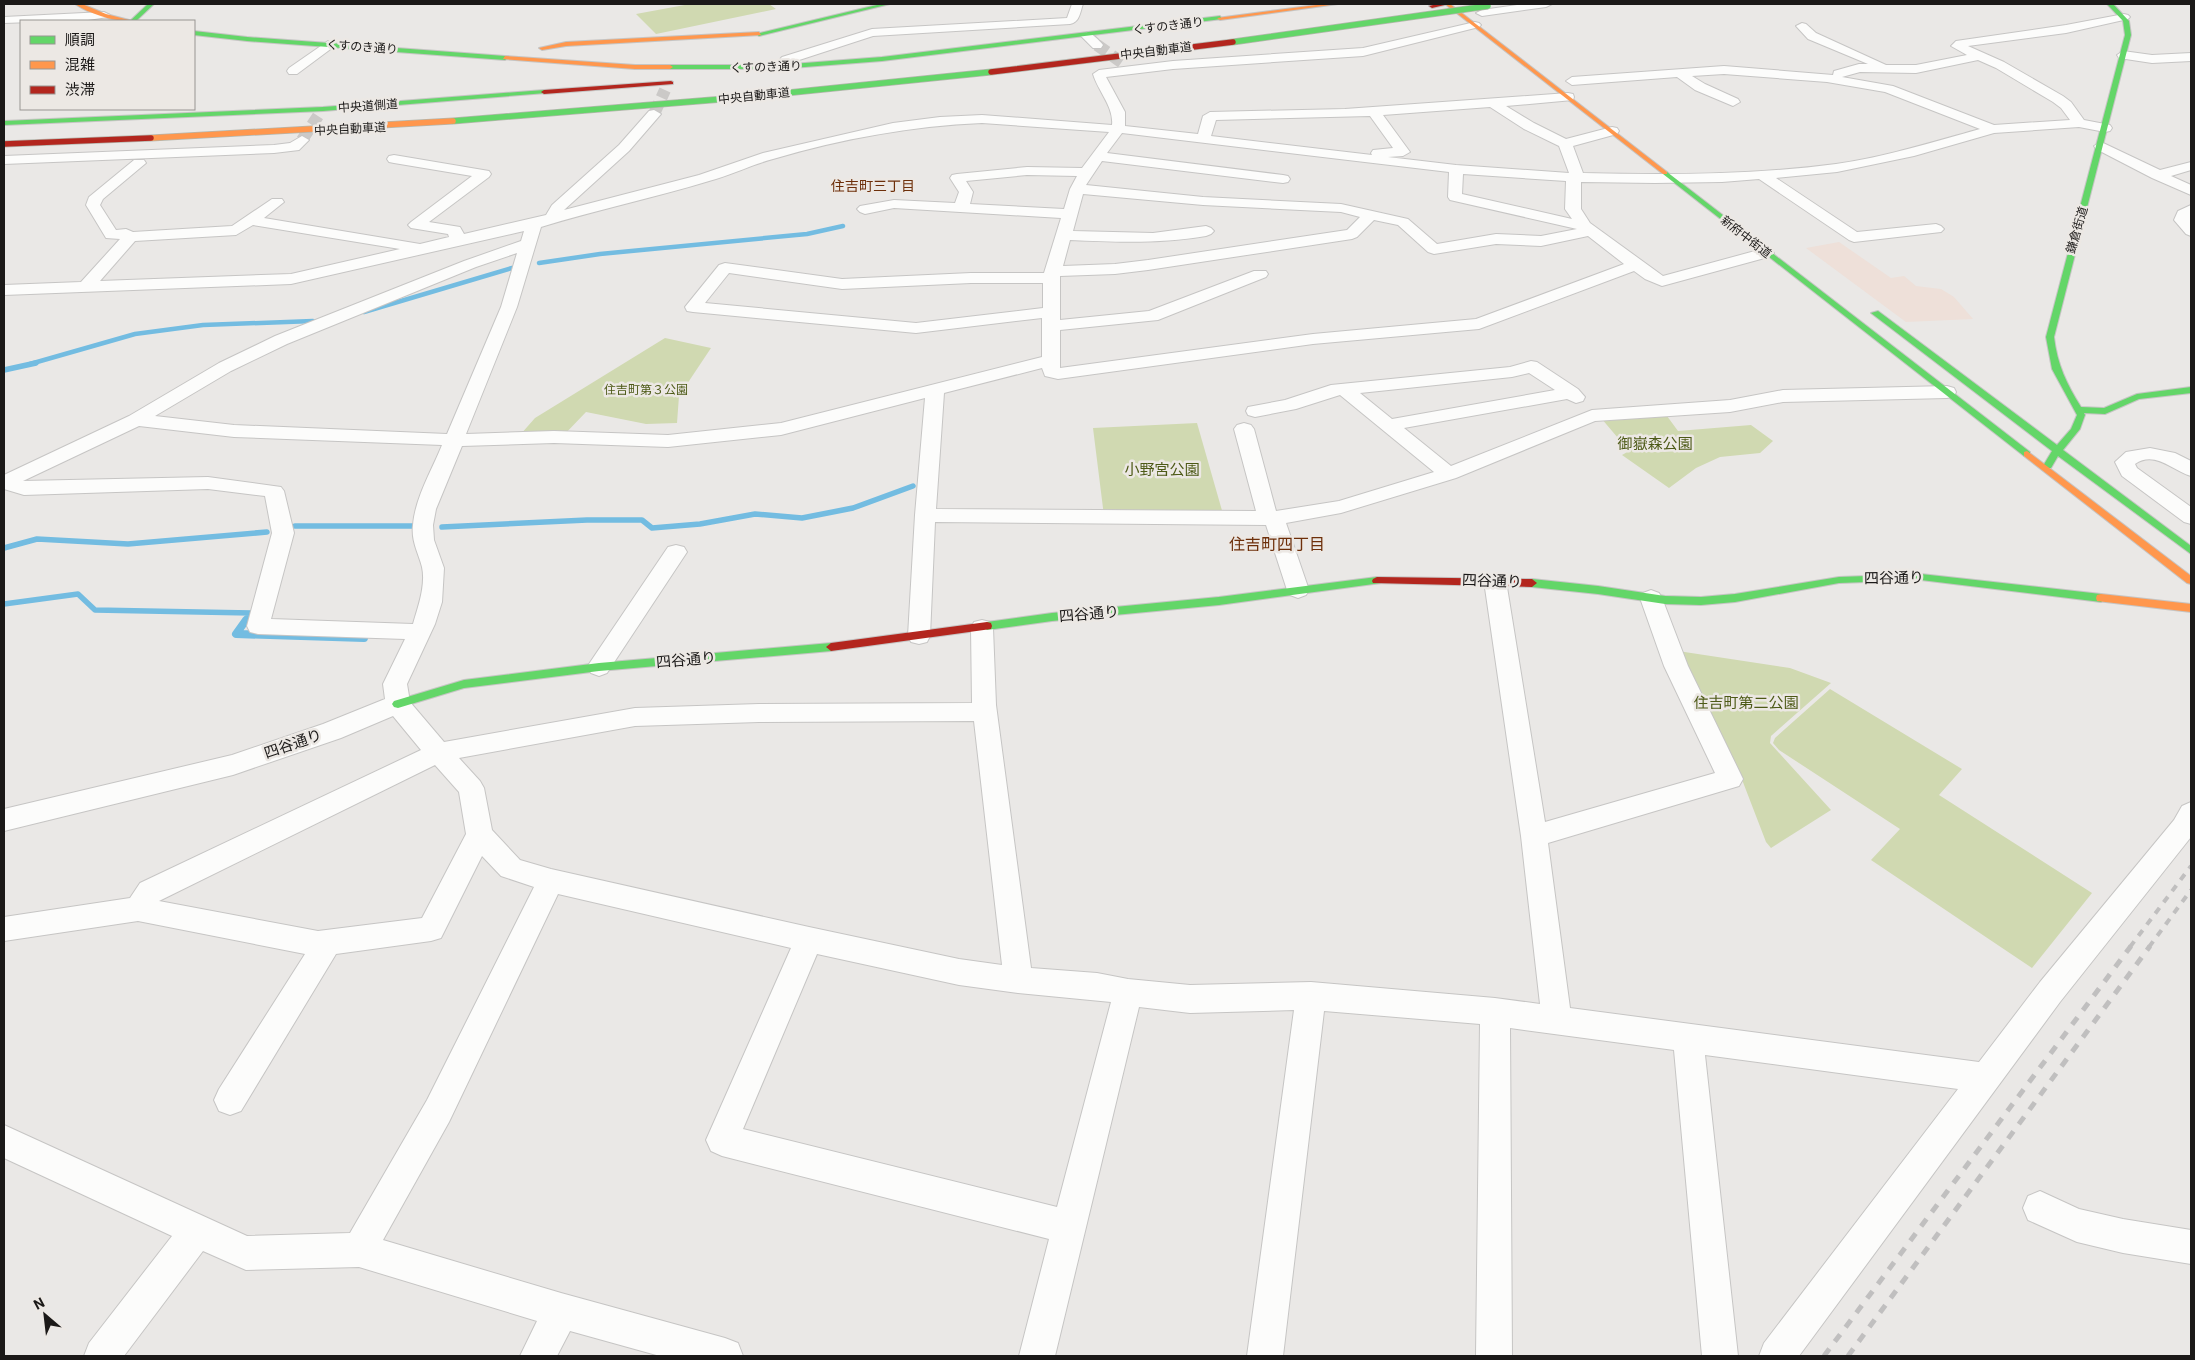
<svg xmlns="http://www.w3.org/2000/svg" width="2195" height="1360" font-family="Roboto,'Noto Sans JP',sans-serif">
  <rect width="100%" height="100%" fill="#eae8e6"/>
  <path fill="#eee0d9" d="M 1839,242 L 1891,278 L 1904,276 L 1916,286 L 1941,289 L 1954,297 L 1973,319 L 1906,322 L 1806,248 Z"/>
  <path fill="#d0d9b1" d="M 690,4 L 769,4 L 776,9 L 656,34 L 636,14 Z
    M 665,338 L 711,348 L 679,396 L 677,423 L 646,424 L 586,412 L 562,437 L 520,435 L 535,418 Z
    M 1664,415 L 1667,416 L 1678,431 L 1751,425 L 1773,441 L 1760,453 L 1720,457 L 1696,468 L 1669,488 L 1622,455 L 1629,451 L 1601,418 Z
    M 1197,423 L 1223,514 L 1104,516 L 1093,428 Z
    M 1678,651 L 1790,668 L 1831,683 L 1771,736 L 1770,743 L 1831,810 L 1771,848 L 1766,842 L 1741,777 Z
    M 1830,689 L 1962,769 L 1939,795 L 2092,893 L 2032,968 L 1871,860 L 1900,829 L 1779,750 L 1773,743 L 1775,738 Z"/>
  <g fill="none" stroke-linecap="round" stroke-linejoin="round">
    <path stroke="#73bce1" stroke-width="4.5" d="M 539,263 L 600,254 L 807,234 L 843,226
      M 364,312 L 512,268
      M 30,364 L 135,334 L 203,325 L 313,321"/>
    <path stroke="#73bce1" stroke-width="5.5" d="M 4,370 L 36,363
      M 295,526 L 412,526
      M 442,527 L 587,520 L 642,520 L 652,528 L 700,524 L 755,514 L 802,518 L 853,508 L 913,486
      M 4,548 L 37,539 L 128,544 L 267,532
      M 4,604 L 78,594 L 95,610 L 251,613 L 245,621"/>
    <path stroke="#73bce1" stroke-width="8" d="M 246,620 L 236,634 L 364,638"/>
    <path stroke="#cbc9c7" stroke-width="12" stroke-dasharray="12 6" stroke-linecap="butt" d="M 1097,45 L 1124,64
      M 654,114 L 665,90
      M 302,140 L 318,116"/>
    <defs>
      <path id="street" d="M 1072,4 L 1083,4 C 1080,12 1080,22 1070,24 L 873,36 L 790,63 L 783,70 L 779,71 L 773,67 L 782,57 L 872,29 L 1067,18 Z
        M 1524,4 L 1552,4 L 1546,7 L 1482,16 L 1476,13 L 1482,10 Z
        M 104,12 L 110,15 L 108,17 L 88,20 L 4,23 L 4,17 Z
        M 2124,14 L 2128,15 L 2130,17 L 2128,19 L 2066,33 L 1968,46 L 2004,62 L 2063,96 L 2071,102 L 2084,120 L 2110,125 L 2112,128 L 2110,131 L 2105,132 L 2079,127 L 1994,133 L 1914,156 L 1837,172 L 1776,178 L 1857,232 L 1936,224 L 1941,226 L 1944,229 L 1941,232 L 1854,242 L 1849,240 L 1759,179 L 1722,182 L 1655,183 L 1581,182 L 1581,209 L 1590,223 L 1663,276 L 1766,248 L 1772,250 L 1774,253 L 1772,256 L 1662,286 L 1645,279 L 1634,271 L 1479,329 L 1313,344 L 1058,379 L 1045,376 L 1042,368 L 944,393 L 936,509 L 1256,511 L 1234,429 L 1237,425 L 1244,423 L 1251,425 L 1254,429 L 1276,511 L 1339,501 L 1434,472 L 1340,395 L 1296,409 L 1255,417 L 1248,415 L 1246,411 L 1248,407 L 1285,400 L 1331,385 L 1510,367 L 1531,361 L 1537,362 L 1578,389 L 1585,397 L 1583,401 L 1576,403 L 1567,399 L 1404,428 L 1451,466 L 1592,410 L 1730,400 L 1783,390 L 1947,386 L 1954,388 L 1956,392 L 1954,396 L 1947,398 L 1783,402 L 1730,412 L 1595,421 L 1456,478 L 1341,513 L 1286,523 L 1309,590 L 1306,595 L 1298,598 L 1290,595 L 1287,590 L 1266,525 L 935,522 L 930,636 L 927,642 L 919,644 L 911,642 L 908,636 L 915,515 L 925,398 L 781,435 L 668,447 L 554,443 L 462,446 L 436,509 L 433,525 L 434,540 L 444,568 L 442,602 L 435,624 L 407,684 L 410,702 L 444,742 L 635,708 L 759,704 L 972,703 L 971,628 L 974,622 L 982,620 L 990,622 L 993,628 L 996,705 L 1031,968 L 1097,973 L 1128,979 L 1190,985 L 1311,982 L 1495,998 L 1540,1004 L 1521,836 L 1484,581 L 1487,576 L 1495,574 L 1503,576 L 1506,581 L 1545,822 L 1715,773 L 1664,666 L 1640,598 L 1643,593 L 1651,590 L 1659,593 L 1662,598 L 1688,666 L 1743,779 L 1739,786 L 1548,843 L 1570,1008 L 1979,1062 L 2040,982 L 2174,820 L 2182,806 L 2191,802 L 2191,837 L 2060,1002 L 1799,1356 L 1759,1356 L 1764,1343 L 1958,1089 L 1705,1055 L 1738,1356 L 1702,1356 L 1674,1050 L 1510,1028 L 1512,1356 L 1476,1356 L 1480,1024 L 1324,1011 L 1283,1356 L 1247,1356 L 1294,1010 L 1190,1013 L 1139,1007 L 1055,1356 L 1019,1356 L 1049,1239 L 722,1156 L 711,1151 L 706,1140 L 791,948 L 558,894 L 449,1122 L 383,1240 L 561,1293 L 725,1338 L 738,1343 L 743,1356 L 660,1356 L 570,1331 L 557,1356 L 520,1356 L 537,1321 L 359,1267 L 246,1270 L 203,1251 L 124,1356 L 84,1356 L 89,1343 L 172,1236 L 4,1158 L 4,1125 L 247,1236 L 350,1233 L 427,1100 L 534,887 L 501,876 L 482,856 L 441,938 L 431,941 L 336,954 L 241,1111 L 230,1115 L 219,1111 L 214,1100 L 219,1089 L 305,954 L 138,921 L 4,941 L 4,917 L 130,898 L 140,883 L 421,750 L 393,716 L 341,738 L 233,775 L 4,831 L 4,809 L 232,755 L 323,724 L 385,699 L 383,684 L 405,639 L 258,634 L 250,632 L 247,626 L 272,533 L 265,496 L 208,489 L 24,495 L 4,489 L 4,475 L 129,416 L 219,363 L 275,336 L 464,261 L 521,241 L 524,231 L 291,284 L 4,295 L 4,285 L 81,282 L 120,239 L 106,238 L 86,205 L 89,197 L 134,160 L 144,160 L 146,163 L 103,199 L 100,205 L 116,230 L 126,229 L 133,232 L 232,226 L 272,199 L 282,199 L 284,202 L 264,218 L 420,244 L 449,237 L 448,234 L 411,228 L 408,225 L 411,222 L 472,176 L 394,163 L 389,162 L 387,159 L 389,156 L 394,155 L 489,171 L 491,174 L 489,177 L 429,222 L 460,227 L 464,234 L 546,215 L 552,205 L 619,145 L 649,111 L 654,110 L 661,114 L 629,151 L 564,210 L 699,175 L 763,153 L 893,123 L 940,117 L 982,115 L 1112,125 C 1114,107 1098,91 1093,74 L 1099,70 L 1173,61 L 1363,48 L 1475,22 L 1479,23 L 1481,25 L 1479,27 L 1363,56 L 1173,69 L 1106,77 L 1125,112 L 1125,126 L 1198,134 L 1203,116 L 1210,112 L 1345,109 L 1568,93 L 1573,94 L 1574,97 L 1573,100 L 1506,106 L 1534,123 L 1566,139 L 1612,127 L 1617,128 L 1619,131 L 1617,134 L 1573,146 L 1583,173 C 1668,175 1753,175 1836,164 C 1885,157 1933,142 1980,129 L 1885,92 L 1827,82 L 1724,74 L 1692,76 L 1705,84 L 1738,99 L 1740,102 L 1733,106 L 1695,90 L 1677,77 L 1572,85 L 1566,81 L 1572,77 L 1724,66 L 1833,75 L 1834,71 L 1859,64 L 1868,64 L 1808,39 L 1796,26 L 1802,23 L 1806,24 L 1816,33 L 1886,65 L 1916,65 L 1967,55 L 1951,46 L 1956,41 L 2066,25 ZM 1978,60 L 1996,68 L 2053,102 L 2061,108 L 2070,120 L 1994,125 L 1893,86 L 1842,77 L 1860,72 L 1916,73 ZM 1490,107 L 1524,129 L 1559,146 L 1569,173 L 1456,165 L 1388,157 L 1403,156 L 1410,152 L 1383,115 ZM 1370,116 L 1393,148 L 1373,150 L 1371,153 L 1372,155 L 1211,136 L 1216,120 ZM 982,123 L 1109,132 L 1082,168 L 1027,167 L 957,174 L 952,175 L 950,178 L 959,192 L 955,203 L 894,200 L 860,206 L 857,209 L 860,212 L 865,214 L 894,208 L 1061,218 L 1044,273 L 971,273 L 842,279 L 725,263 L 719,265 L 685,307 L 687,311 L 693,312 L 916,333 L 1042,318 L 1042,357 L 781,423 L 668,435 L 554,431 L 466,434 L 517,307 L 541,227 C 596,210 653,198 709,181 C 731,175 751,165 773,159 C 841,139 911,126 982,123 ZM 1122,133 L 1449,172 L 1448,197 L 1450,200 L 1577,229 L 1541,236 L 1496,234 L 1437,244 L 1408,219 L 1341,204 L 1203,197 L 1086,185 L 1102,161 L 1283,183 L 1288,182 L 1290,179 L 1288,176 L 1283,175 L 1107,153 ZM 1463,174 L 1566,181 L 1565,209 L 1572,219 L 1462,194 ZM 1027,175 L 1077,176 L 1070,189 L 1064,209 L 970,204 L 973,192 L 966,181 ZM 1083,194 L 1203,205 L 1341,212 L 1360,217 L 1347,230 L 1148,260 L 1115,264 L 1063,266 L 1070,240 C 1116,242 1161,244 1206,236 L 1211,234 L 1214,231 L 1211,228 L 1206,226 L 1153,233 L 1073,231 ZM 1374,220 L 1398,225 L 1428,252 L 1434,254 L 1496,244 L 1541,246 L 1588,236 L 1624,264 L 1476,319 L 1313,334 L 1060,368 L 1060,330 L 1158,320 L 1266,277 L 1268,274 L 1266,271 L 1254,271 L 1149,311 L 1060,320 L 1060,276 L 1115,274 L 1148,270 L 1352,239 L 1357,237 ZM 253,225 L 400,249 L 291,274 L 100,281 L 135,241 L 236,235 ZM 517,253 L 501,307 L 447,434 L 234,425 L 155,416 L 231,371 L 287,344 L 476,267 ZM 729,273 L 842,289 L 971,283 L 1043,283 L 1043,308 L 916,323 L 705,303 ZM 1529,373 L 1555,390 L 1392,419 L 1360,393 L 1512,377 ZM 139,426 L 234,437 L 442,445 C 432,470 415,498 413,525 C 411,541 418,552 422,567 C 426,585 418,607 413,624 L 271,619 L 294,533 L 284,491 L 281,487 L 208,477 L 23,481 ZM 974,721 L 1002,965 L 959,959 L 809,927 L 551,869 L 520,860 L 492,830 L 484,788 L 480,781 L 459,758 L 635,726 L 759,722 ZM 435,765 L 459,792 L 466,834 L 422,918 L 318,931 L 159,901 ZM 817,954 L 959,985 L 1018,993 L 1111,1002 L 1057,1207 L 743,1129 Z
        M 1087,32 C 1093,34 1099,40 1103,45 L 1101,48 L 1093,48 L 1081,36 Z
        M 328,41 L 332,42 L 334,45 L 332,48 L 297,74 L 289,74 L 287,71 L 289,68 Z
        M 2123,51 L 2152,55 L 2191,53 L 2191,61 L 2152,63 L 2119,58 L 2117,55 Z
        M 302,136 L 309,140 L 299,150 L 274,153 L 4,164 L 4,156 L 274,145 L 290,143 Z
        M 2101,142 L 2160,170 L 2191,162 L 2191,170 L 2171,176 L 2191,185 L 2191,195 L 2152,178 L 2096,149 L 2094,146 Z
        M 2191,205 L 2191,236 L 2186,234 L 2174,220 L 2178,211 Z
        M 2150,448 L 2175,453 L 2191,461 L 2191,476 C 2173,471 2155,450 2135,464 L 2137,468 L 2191,507 L 2191,524 L 2184,522 L 2122,476 L 2115,462 L 2126,452 Z
        M 676,545 L 684,547 L 687,552 L 607,673 L 599,676 L 591,673 L 587,667 L 591,661 L 668,547 Z
        M 2040,1191 L 2079,1209 L 2123,1219 L 2191,1230 L 2191,1264 L 2123,1253 L 2077,1242 L 2028,1220 L 2023,1208 L 2028,1196 Z"/>
      <path id="fast" d="M 148,4 L 154,4 L 136,21 L 130,21 Z
        M 881,4 L 890,4 L 759,36 L 756,34 Z
        M 2107,4 L 2113,4 L 2129,21 L 2131,35 L 2054,337 C 2057,364 2067,385 2081,407 L 2104,408 L 2137,394 L 2191,387 L 2191,393 L 2139,399 L 2105,414 L 2084,413 L 2085,415 L 2080,429 L 2063,450 L 2191,546 L 2191,554 L 2058,456 L 2051,468 L 2045,468 L 2043,466 L 2052,451 L 1871,313 L 1878,311 L 2057,445 L 2071,429 L 2077,415 L 2052,369 L 2046,337 L 2125,35 L 2123,21 Z
        M 1220,16 L 1222,19 L 882,61 L 779,69 L 670,69 L 667,67 L 670,65 L 779,65 L 882,57 Z
        M 194,31 L 247,37 L 505,56 L 508,58 L 505,60 L 247,41 L 194,35 Z
        M 544,90 L 547,92 L 546,93 L 323,111 L 4,125 L 4,121 L 323,107 Z
        M 1663,172 L 1667,172 L 2030,452 L 2030,456 L 2024,456 L 1663,174 Z
        M 1921,574 L 2101,594 L 2106,598 L 2101,602 L 1921,580 L 1839,583 L 1735,602 L 1701,605 L 1665,604 L 1598,594 L 1532,587 L 1527,583 L 1532,579 L 1598,586 L 1665,596 L 1701,597 L 1735,594 L 1839,577 Z
        M 1377,577 L 1381,579 L 1382,581 L 1381,583 L 1219,605 L 1052,621 L 987,630 L 982,626 L 987,622 L 1052,613 L 1219,597 Z
        M 831,643 L 836,647 L 831,651 L 599,671 L 464,688 L 398,708 L 394,707 L 392,704 L 394,701 L 464,680 L 599,663 Z"/>
      <path id="slow" d="M 75,4 L 82,4 L 106,14 L 133,21 C 114,22 90,14 75,4 Z
        M 1324,4 L 1338,4 L 1220,20 L 1217,18 Z
        M 1445,4 L 1450,4 L 1667,172 L 1667,174 L 1663,174 Z
        M 759,32 L 761,35 L 566,46 L 542,50 L 539,48 L 566,42 Z
        M 505,56 L 635,65 L 670,65 L 673,67 L 670,69 L 635,69 L 503,59 Z
        M 2027,451 L 2191,576 L 2191,584 L 2187,583 L 2024,456 L 2024,452 Z
        M 2101,594 L 2191,604 L 2191,612 L 2097,601 L 2096,598 L 2097,595 Z"/>
      <path id="jam" d="M 1437,4 L 1449,4 L 1432,8 L 1429,6 Z
        M 671,81 L 673,82 L 673,84 L 544,94 L 541,92 L 544,90 Z
        M 1377,577 L 1532,579 L 1537,583 L 1532,587 L 1373,583 L 1372,581 L 1373,579 Z
        M 987,622 L 991,623 L 992,626 L 991,629 L 831,651 L 826,647 L 831,643 Z"/>
    </defs>
    <use href="#street" stroke="#c6c5c4" stroke-width="2"/>
    <use href="#fast" stroke="#c6c5c4" stroke-width="2"/>
    <use href="#slow" stroke="#c6c5c4" stroke-width="2"/>
    <use href="#jam" stroke="#c6c5c4" stroke-width="2"/>
    <use href="#street" fill="#fcfcfb" fill-rule="evenodd"/>
    <use href="#fast" fill="#63d668" fill-rule="evenodd"/>
    <use href="#slow" fill="#ff974d" fill-rule="evenodd"/>
    <use href="#jam" fill="#b3261e" fill-rule="evenodd"/>
    <path stroke="#c0bfbf" stroke-width="4" stroke-dasharray="7 7" stroke-linecap="butt" d="M 2130,947 L 2191,866
      M 2149,947 L 2191,890"/>
    <path stroke="#c0bfbf" stroke-width="5" stroke-dasharray="9 9" stroke-linecap="butt" d="M 1824,1356 L 2131,946
      M 1848,1356 L 2150,946"/>
    <defs>
      <path id="fast-bridge" d="M 1233,42 L 1488,6
        M 453,121 L 748,97 L 991,72"/>
      <path id="slow-bridge" d="M 151,138 L 453,121"/>
      <path id="jam-bridge" d="M 991,72 L 1233,42
        M 4,144 L 151,138"/>
    </defs>
    <use href="#fast-bridge" stroke="#b4b6ad" stroke-width="7" stroke-linecap="butt"/>
    <use href="#slow-bridge" stroke="#b4b6ad" stroke-width="7" stroke-linecap="butt"/>
    <use href="#jam-bridge" stroke="#b4b6ad" stroke-width="7" stroke-linecap="butt"/>
    <use href="#fast-bridge" stroke="#63d668" stroke-width="5.5"/>
    <use href="#slow-bridge" stroke="#ff974d" stroke-width="5.5"/>
    <use href="#jam-bridge" stroke="#b3261e" stroke-width="5.5"/>
  </g>
  <g text-anchor="middle" stroke-width="5" stroke-linejoin="round" paint-order="stroke">
    <g font-size="12" fill="#1b1918" stroke="#ece8e4">
      <text transform="translate(1168 26) rotate(-7)" y="4">くすのき通り</text>
      <text transform="translate(362 47) rotate(4)" y="4">くすのき通り</text>
      <text transform="translate(1156 51) rotate(-7)" y="4">中央自動車道</text>
      <text transform="translate(766 67) rotate(-2)" y="4">くすのき通り</text>
      <text transform="translate(754 96) rotate(-6)" y="4">中央自動車道</text>
      <text transform="translate(368 106) rotate(-4)" y="4">中央道側道</text>
      <text transform="translate(350 129) rotate(-3)" y="4">中央自動車道</text>
      <text transform="translate(2077 230) rotate(-74)" y="4">鎌倉街道</text>
      <text transform="translate(1746 237) rotate(38)" y="4">新府中街道</text>
    </g>
    <g font-size="12" fill="#4d5a17" stroke="#ece8e4">
      <text x="646" y="394">住吉町第３公園</text>
    </g>
    <g font-size="14" fill="#6d2f0a" stroke="#ece8e4">
      <text x="873" y="191">住吉町三丁目</text>
    </g>
    <g font-size="15" fill="#4d5a17" stroke="#ece8e4">
      <text x="1655" y="449">御嶽森公園</text>
      <text x="1162" y="475">小野宮公園</text>
      <text x="1746" y="708">住吉町第二公園</text>
    </g>
    <g font-size="15" fill="#1b1918" stroke="#ece8e4">
      <text transform="translate(1894 578) rotate(-1)" y="5">四谷通り</text>
      <text transform="translate(1492 581) rotate(2)" y="5">四谷通り</text>
      <text transform="translate(1089 614) rotate(-5)" y="5">四谷通り</text>
      <text transform="translate(686 660) rotate(-5)" y="5">四谷通り</text>
      <text transform="translate(293 744) rotate(-19)" y="5">四谷通り</text>
    </g>
    <g font-size="16" fill="#6d2f0a" stroke="#ece8e4">
      <text x="1277" y="550">住吉町四丁目</text>
    </g>
  </g>
  <rect width="2195" height="1360" fill="none" stroke="#1b1918" stroke-width="10"/>
  <rect x="20" y="20" width="175" height="90" fill="#ece8e4" stroke="#989592"/>
  <rect x="30" y="36" width="25" height="8" fill="#63d668" stroke="#989592"/>
  <text x="65" y="45" font-size="15" fill="#1b1918">順調</text>
  <rect x="30" y="61" width="25" height="8" fill="#ff974d" stroke="#989592"/>
  <text x="65" y="70" font-size="15" fill="#1b1918">混雑</text>
  <rect x="30" y="86" width="25" height="8" fill="#b3261e" stroke="#989592"/>
  <text x="65" y="95" font-size="15" fill="#1b1918">渋滞</text>
  <g transform="translate(45 1315) rotate(332)" stroke="#ece8e4" stroke-width="4" paint-order="stroke">
  <path d="M0-4L9 19L0 12L-9 19Z" fill="#1b1918"/>
  <text y="-8" font-size="14" font-weight="bold" text-anchor="middle" fill="#1b1918">N</text>
  </g>
</svg>
